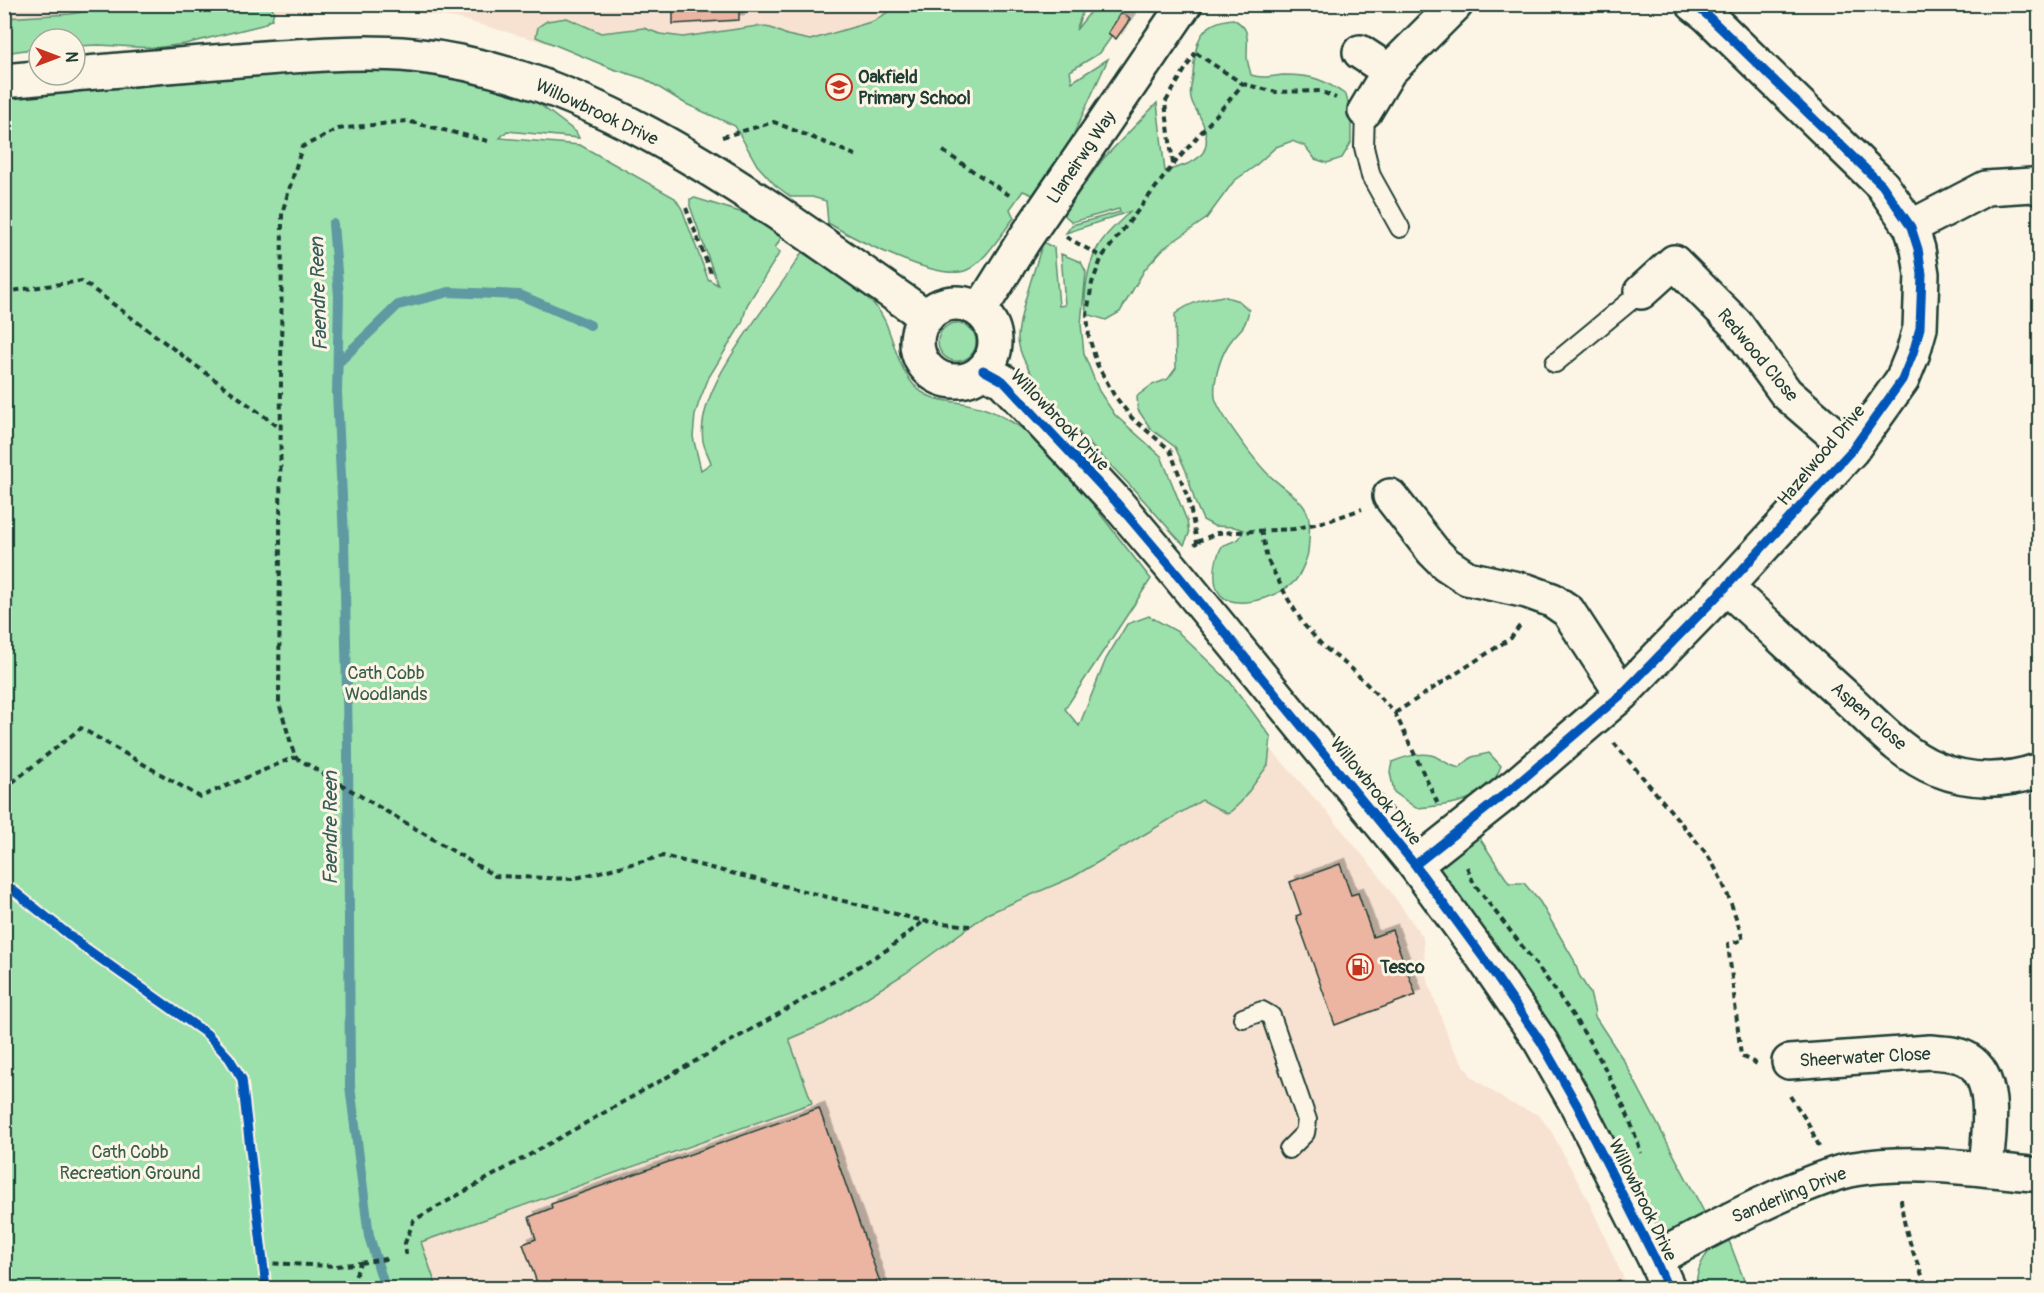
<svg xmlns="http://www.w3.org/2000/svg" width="2044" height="1293" font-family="Pangolin,sans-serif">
  <defs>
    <filter id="shadow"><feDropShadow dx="5.5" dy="-5.5" stdDeviation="0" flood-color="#0004"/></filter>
  </defs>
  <rect width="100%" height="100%" fill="#fcf5e5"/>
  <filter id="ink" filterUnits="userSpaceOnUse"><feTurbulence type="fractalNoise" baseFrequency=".0167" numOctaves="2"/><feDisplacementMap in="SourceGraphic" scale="12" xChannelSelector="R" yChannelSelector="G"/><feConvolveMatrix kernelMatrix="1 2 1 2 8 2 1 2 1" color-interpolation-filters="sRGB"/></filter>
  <g filter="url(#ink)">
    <path fill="#f7e2d1" d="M 5,4 L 1071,5 L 859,130 L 456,18 L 377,8 L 327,8 L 5,41 Z
      M 1268,746 L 1329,814 L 1378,874 L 1423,937 L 1426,975 L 1452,1047 L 1472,1077 L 1508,1102 L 1539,1115 L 1551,1131 L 1590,1204 L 1628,1288 L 437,1288 L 421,1242 L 788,1039 L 824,1024 L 906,972 L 987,914 L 1073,877 Z"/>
    <path fill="#9ce0ac" stroke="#5e8e70" stroke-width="1.5" d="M 895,4 L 1085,5 L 1076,30 L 1096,5 L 1125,5 L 1108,33 L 1112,36 L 1100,53 L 1070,71 L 1072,82 L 1108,59 L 1070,142 L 1033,195 L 1023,191 L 1010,209 L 1014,218 C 1002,233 984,263 967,270 C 940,283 853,238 828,223 L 826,201 L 812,197 L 791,197 L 775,185 L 757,165 L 735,126 L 686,104 L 645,79 L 613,69 L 536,37 L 538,27 L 547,21 L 567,18 L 601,33 L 644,28 L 660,34 L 683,37 L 758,26 L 771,28 L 787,35 L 810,40 L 874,21 L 888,12 Z
      M 125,5 L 269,4 L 274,11 L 272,19 L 262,25 L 185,44 L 154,48 L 99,45 L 75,46 L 75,39 L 39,39 L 39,48 L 5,53 L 5,18 L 70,14 Z
      M 1233,19 C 1251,28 1247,39 1247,56 C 1247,63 1250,69 1251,75 C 1263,79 1272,76 1284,75 C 1312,75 1323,79 1346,95 L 1351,114 L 1351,143 L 1342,158 L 1327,163 L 1315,159 L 1305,146 L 1292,141 L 1276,147 L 1254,167 L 1234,181 L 1206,219 L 1164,248 L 1145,269 L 1120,312 L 1106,320 L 1087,314 C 1084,304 1085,296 1086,286 C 1091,248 1104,235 1131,211 L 1066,233 L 1072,225 L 1120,212 L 1119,209 L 1072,222 L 1063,214 L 1103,159 L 1157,103 L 1165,171 C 1196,163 1217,155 1201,119 C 1198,112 1192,105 1191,98 C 1189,91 1192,82 1193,75 C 1195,44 1198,22 1233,19 Z
      M 371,69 L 430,73 L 480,81 L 531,98 L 576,132 L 579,138 L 507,131 L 500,138 L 580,145 L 675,198 L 682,209 L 708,279 L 718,285 L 690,206 L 690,199 L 695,198 L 753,216 L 782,236 L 775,248 L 780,252 L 747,305 L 742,323 L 709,377 L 699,402 L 695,415 L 693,437 L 701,470 L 711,463 C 709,456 704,448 703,441 C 694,384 775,301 802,252 C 831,271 870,289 885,321 C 894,342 898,366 913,384 C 930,404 952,399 975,406 C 985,408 996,413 1005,418 C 1041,437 1067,472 1092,503 C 1111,528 1131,554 1151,579 L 1065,709 L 1079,726 L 1106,659 L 1127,624 L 1149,616 L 1178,632 L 1230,682 L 1271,737 L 1268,765 L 1241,802 L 1228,814 L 1202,800 L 1073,877 L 987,914 L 906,973 L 824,1024 L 789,1039 L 812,1103 L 421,1242 L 437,1288 L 5,1288 L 5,98 L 319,71 Z
      M 1043,242 L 1054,248 L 1059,306 L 1065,305 L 1061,254 L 1081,262 L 1086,272 L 1081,324 L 1084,354 L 1099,391 L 1115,415 L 1161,456 L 1187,521 L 1189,534 L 1184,545 C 1162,522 1142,497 1119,474 C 1093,447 1016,375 1018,336 C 1020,310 1035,269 1043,242 Z
      M 1223,296 L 1239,301 L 1249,310 C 1244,333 1239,328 1228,345 C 1220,358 1213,381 1215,397 C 1217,411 1256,462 1267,473 C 1278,485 1303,498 1308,515 C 1311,525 1309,541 1308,552 C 1307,559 1300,575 1295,581 C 1280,597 1224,617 1216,586 C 1213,572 1216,557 1222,546 L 1239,539 L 1244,530 L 1234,527 L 1214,526 L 1203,520 L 1195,502 L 1187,473 L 1175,447 L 1151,429 L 1138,410 L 1137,396 L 1152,385 L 1168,379 L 1176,368 L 1175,314 C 1190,302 1205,299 1223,296 Z
      M938 342a19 19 0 1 1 38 0a19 19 0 1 1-38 0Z
      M 1489,753 L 1501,766 C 1499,771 1496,778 1492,783 C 1473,804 1442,806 1416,808 L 1394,792 L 1390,772 L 1392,762 C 1404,757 1426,750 1438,758 C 1447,763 1448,765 1459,768 L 1472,757 Z
      M 1469,822 L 1509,883 L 1524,883 L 1540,902 L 1574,960 L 1579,975 L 1590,993 L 1595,1013 L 1594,1015 L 1624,1061 L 1712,1227 L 1655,1259 L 1415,865 Z
      M 1728,1238 L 1747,1288 L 1696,1288 C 1696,1267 1707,1246 1728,1238 Z"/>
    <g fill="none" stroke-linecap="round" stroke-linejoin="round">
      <path stroke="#6099a2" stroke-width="10" d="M 333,224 L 339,296 L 337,393 L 344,538 L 348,748 L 350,1086 L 369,1236 L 385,1288
        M 338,363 L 398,305 L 449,292 L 520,295 L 590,325"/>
    </g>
    <path fill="#ecb5a2" stroke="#1f3d34" stroke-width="1.5" filter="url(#shadow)" d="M 547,4 L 620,4 L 547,9 Z
      M 673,4 L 739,4 L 739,20 L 673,24 Z
      M 1121,13 L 1130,19 L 1116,39 L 1108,33 Z
      M 1340,864 L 1351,895 L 1358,893 L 1373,937 L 1392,930 L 1416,995 L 1335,1025 L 1296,916 L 1301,914 L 1290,882 Z
      M 819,1108 L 882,1288 L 539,1288 L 523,1244 L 536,1239 L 529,1217 L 552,1208 L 551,1204 Z"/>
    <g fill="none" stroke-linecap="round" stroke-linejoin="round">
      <defs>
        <path id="lane" d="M 1365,111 L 1364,147 L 1371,176 L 1400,228
          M 1555,363 L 1641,292
          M 1243,1018 L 1262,1011 L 1271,1016 L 1307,1120 L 1305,1133 L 1289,1149"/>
        <path id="street" d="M 1360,52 L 1389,71
          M 1365,111 L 1389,71 L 1456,4
          M 1911,227 L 1986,188 L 2032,185 L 2040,188
          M 1641,292 L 1674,262 L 1736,324 L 1786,393 L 1852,450
          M 1390,496 L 1433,551 L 1446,564 L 1467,578 L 1527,591 L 1552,600 L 1568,611 L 1622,694
          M 1726,587 C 1767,624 1807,662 1848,699 C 1874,723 1903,756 1937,769 C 1971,783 2005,782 2040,770
          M 1415,865 L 1516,785 L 1622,694 L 1726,587 L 1852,450 L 1902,380 L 1913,353 L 1920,328 L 1922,274 L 1918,249 L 1911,227 L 1882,185 L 1707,15 L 1693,4
          M 1789,1062 L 1930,1052 C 1942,1053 1956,1053 1967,1059 C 2000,1079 1988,1137 1986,1169
          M 1655,1259 C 1701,1235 1745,1210 1793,1190 C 1813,1182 1833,1173 1854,1169 C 1915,1159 1979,1169 2040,1175"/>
        <path id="secondary" d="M 75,74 C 143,68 210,62 278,57 C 323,54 368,51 412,55 C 602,73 774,212 927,317
          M 4,81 L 69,75
          M917 342a39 39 0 1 1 78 0a39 39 0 1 1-78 0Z
          M 980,310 L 1024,240 L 1185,4
          M 983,370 L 1003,381 L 1116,502 L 1172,568 L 1415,865 L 1482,956 L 1541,1042 L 1577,1105 L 1655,1259 L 1668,1288"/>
      </defs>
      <use href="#lane" stroke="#1f3d34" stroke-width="22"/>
      <use href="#street" stroke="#1f3d34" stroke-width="38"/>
      <use href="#secondary" stroke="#1f3d34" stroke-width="38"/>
      <path stroke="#1f3d34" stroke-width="4" stroke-dasharray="6 4.5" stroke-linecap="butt" d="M 1196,53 L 1243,84
        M 722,137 L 774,122 L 860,157
        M 488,141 L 407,121 L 338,129 L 302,147 L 282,213 L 279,703 L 295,757 L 495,876 L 572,879 L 663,856 L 924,921 L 970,926
        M 943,151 L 1012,197
        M 1173,164 L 1165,103 L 1195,53
        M 686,208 L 712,276
        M 1066,237 L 1102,257
        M 4,292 L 82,281 L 280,428
        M 1261,530 L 1267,559 L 1288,599 L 1304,625 L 1324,647 L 1352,669 L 1395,713 L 1439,806
        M 1197,542 L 1217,533 L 1294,529 L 1331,520 L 1362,509
        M 1195,545 L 1197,542 L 1189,501 L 1170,450 L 1132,418 L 1114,395 L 1097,364 L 1089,337 L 1087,314 L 1092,283 L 1102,257 L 1173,165 L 1243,84 L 1276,92 L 1320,91 L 1336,98
        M 1395,713 L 1511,638 L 1521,624
        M 1614,743 L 1706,853 C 1724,880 1734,910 1743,940 L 1728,944 L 1741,1056 L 1757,1064
        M 4,789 L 81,728 L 200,797 L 295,757
        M 1467,867 L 1474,884 C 1538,968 1610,1050 1641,1153
        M 4,883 L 84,947 L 207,1034 L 229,1058 L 242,1079 L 266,1288
        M 1790,1096 L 1808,1123 L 1819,1146
        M 1901,1199 C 1903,1231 1916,1259 1927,1288
        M 406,1255 L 405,1243 L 414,1220 L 784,1011 L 888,949 L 924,921
        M 263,1263 L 336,1266 L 360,1263 L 351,1288
        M 360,1263 L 391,1258
        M 1605,1287 L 1623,1280"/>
      <use href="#lane" stroke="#fcf5e5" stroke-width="18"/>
      <use href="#street" stroke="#fcf5e5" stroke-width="33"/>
      <use href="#secondary" stroke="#fcf5e5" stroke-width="33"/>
      <defs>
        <path id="cycleway" d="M 983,370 L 1003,381 L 1116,502 L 1172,568 L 1415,865 L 1482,956 L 1541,1042 L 1577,1105 L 1655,1259 L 1668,1288
          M 1415,865 L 1516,785 L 1622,694 L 1726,587 L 1852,450 L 1902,380 L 1913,353 L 1920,328 L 1922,274 L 1918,249 L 1911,227 L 1882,185 L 1707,15 L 1693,4
          M 4,883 L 84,947 L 207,1034 L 229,1058 L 242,1079 L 266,1288"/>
      </defs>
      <use href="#cycleway" stroke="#fcf5e5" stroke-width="13"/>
      <use href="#cycleway" stroke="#0057b8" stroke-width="9"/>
    </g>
  </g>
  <defs>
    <symbol id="school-ring" viewBox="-11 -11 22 22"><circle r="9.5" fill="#fcf5e5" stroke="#c8321e" stroke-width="1.5"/><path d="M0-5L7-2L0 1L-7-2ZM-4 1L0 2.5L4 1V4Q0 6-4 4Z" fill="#c8321e"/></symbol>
    <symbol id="fuel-ring" viewBox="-11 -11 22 22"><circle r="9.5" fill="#fcf5e5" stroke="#c8321e" stroke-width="1.5"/><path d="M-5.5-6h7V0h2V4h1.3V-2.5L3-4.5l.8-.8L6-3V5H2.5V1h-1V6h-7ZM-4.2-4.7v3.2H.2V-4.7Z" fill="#c8321e"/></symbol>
  </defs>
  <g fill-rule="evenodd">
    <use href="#school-ring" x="824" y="72" width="30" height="30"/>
    <use href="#fuel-ring" x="1345" y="952" width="30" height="30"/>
  </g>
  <g text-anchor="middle" stroke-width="6" stroke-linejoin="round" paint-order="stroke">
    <g font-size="18" font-weight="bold" fill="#1f3d34" stroke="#fcf5e5" text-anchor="start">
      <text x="858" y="83">Oakfield<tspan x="858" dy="21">Primary School</tspan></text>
      <text x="1380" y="973">Tesco</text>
    </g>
    <g font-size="18" fill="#1f3d34" stroke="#fcf5e5">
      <text transform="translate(597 112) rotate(25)" y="6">Willowbrook Drive</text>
      <text transform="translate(1081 157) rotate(-56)" y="6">Llaneirwg Way</text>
      <text transform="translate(1758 355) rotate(50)" y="6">Redwood Close</text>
      <text transform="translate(1060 420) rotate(46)" y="6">Willowbrook Drive</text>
      <text transform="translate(1821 455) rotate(-50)" y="6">Hazelwood Drive</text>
      <text transform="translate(1869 716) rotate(41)" y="6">Aspen Close</text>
      <text transform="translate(1376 791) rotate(51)" y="6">Willowbrook Drive</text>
      <text transform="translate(1865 1057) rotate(-3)" y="6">Sheerwater Close</text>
      <text transform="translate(1789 1195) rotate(-22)" y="6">Sanderling Drive</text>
      <text transform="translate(1643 1200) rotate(64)" y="6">Willowbrook Drive</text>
    </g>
    <g font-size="18" fill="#385e4c" stroke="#fcf5e5">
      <text x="386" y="679">Cath Cobb<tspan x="386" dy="21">Woodlands</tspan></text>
      <text x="130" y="1158">Cath Cobb<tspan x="130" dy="21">Recreation Ground</tspan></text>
    </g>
    <g font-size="20" font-style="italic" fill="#355c59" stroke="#fcf5e5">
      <text transform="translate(318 294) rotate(-92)" y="7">Faendre Reen</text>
      <text transform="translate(330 828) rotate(-90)" y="7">Faendre Reen</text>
    </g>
  </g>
  <rect width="2044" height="1293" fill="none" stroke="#fcf5e5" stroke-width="24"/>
  <rect x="12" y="12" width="2020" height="1269" fill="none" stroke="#1f3d34" stroke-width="2" filter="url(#ink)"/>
  <g transform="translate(57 57) rotate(90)"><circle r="28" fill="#fcf5e5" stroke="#a4ab9e" stroke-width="1.5"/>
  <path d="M0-4.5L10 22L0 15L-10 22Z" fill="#c8321e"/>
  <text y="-9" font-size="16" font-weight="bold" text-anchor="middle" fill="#1f3d34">N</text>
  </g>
</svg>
